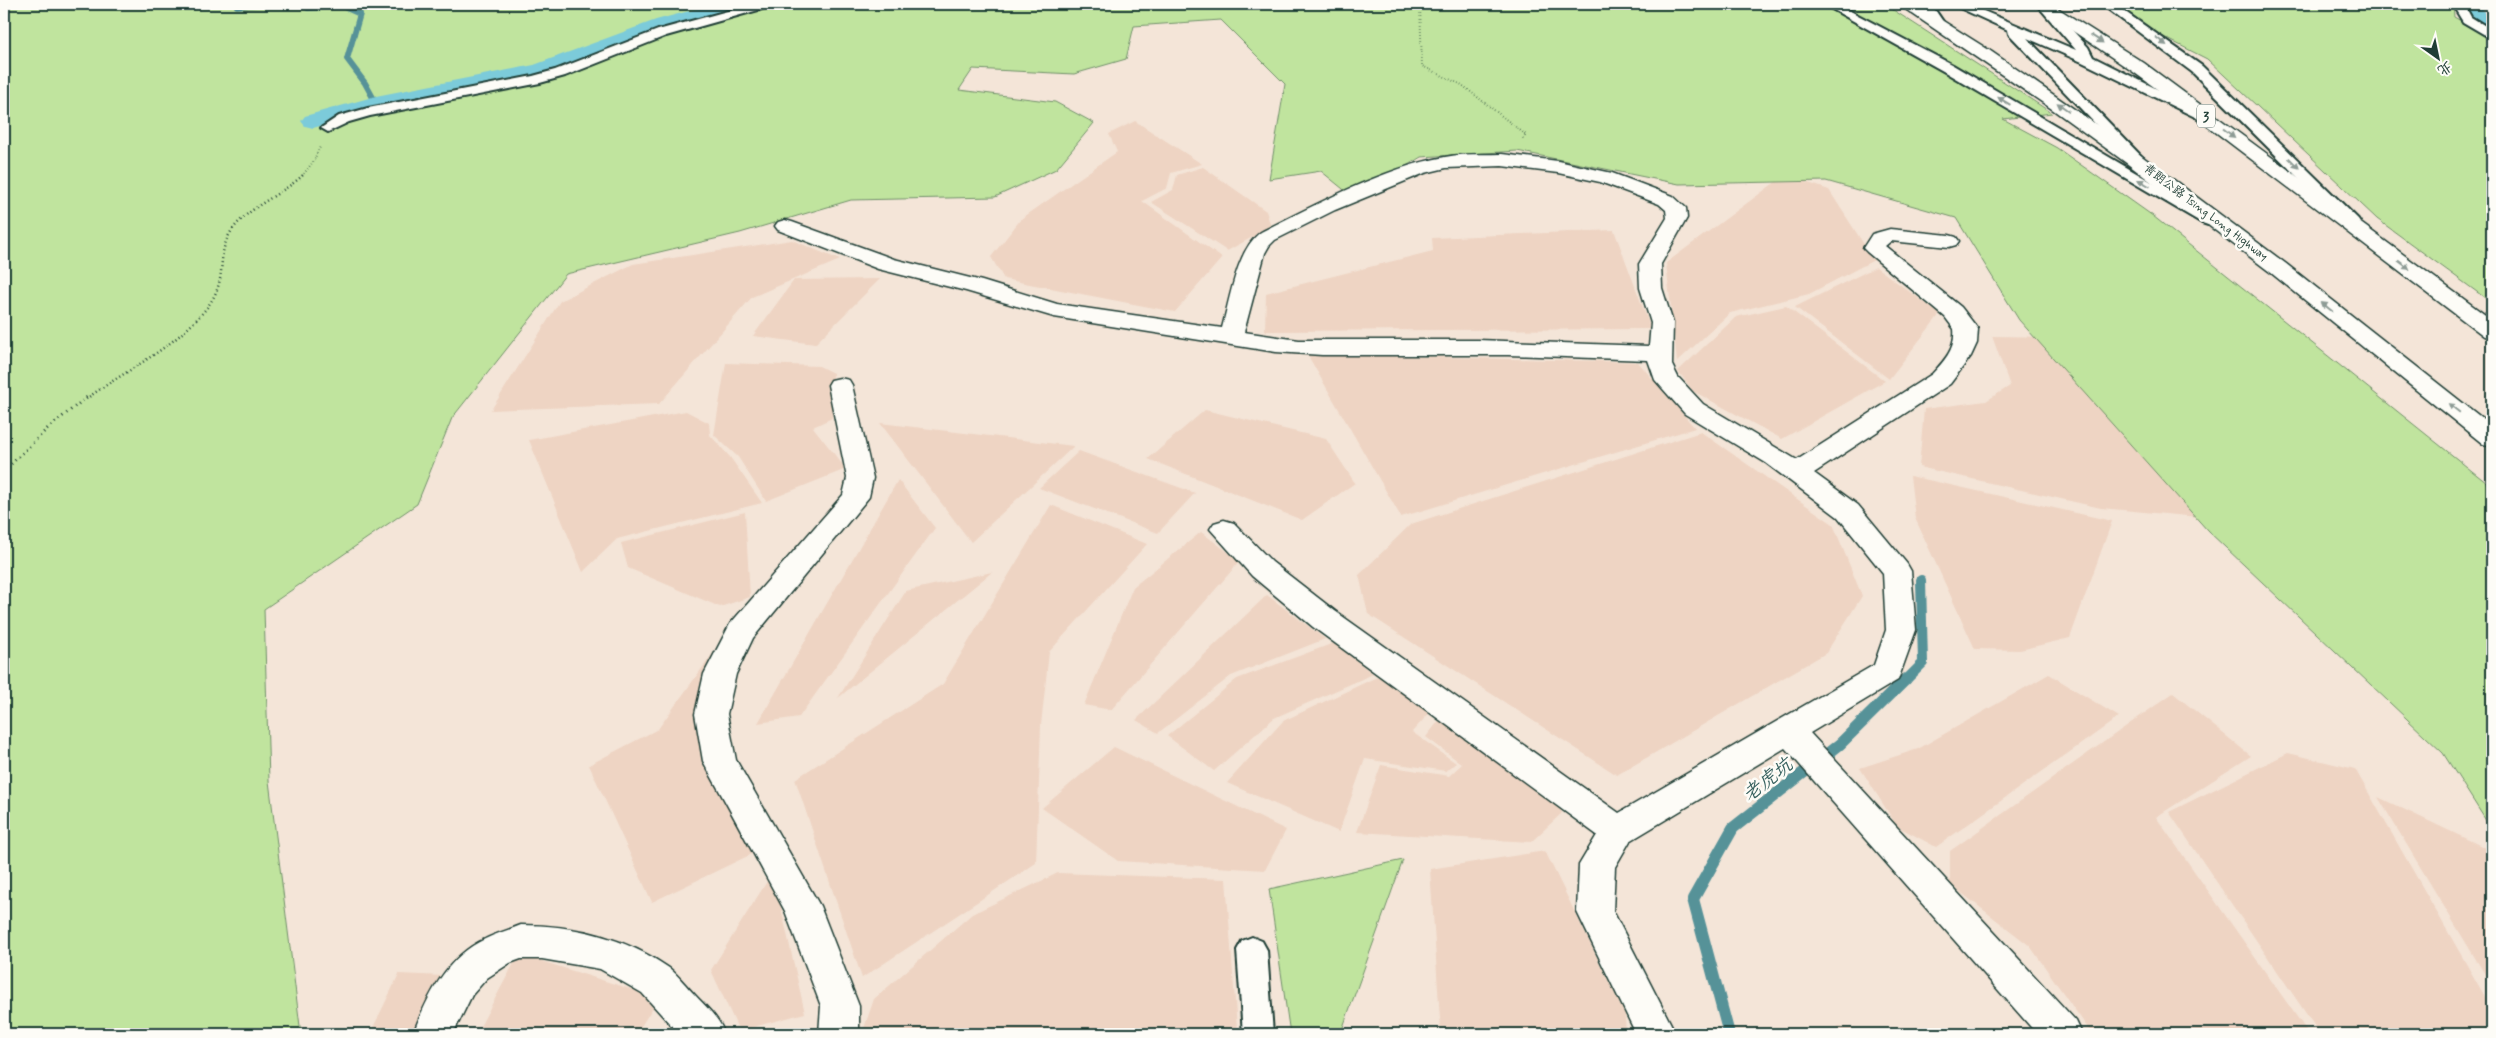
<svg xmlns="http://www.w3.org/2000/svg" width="2496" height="1038" font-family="Mynerve,'LXGW WenKai TC',sans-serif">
  <rect width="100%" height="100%" fill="#f4e5d8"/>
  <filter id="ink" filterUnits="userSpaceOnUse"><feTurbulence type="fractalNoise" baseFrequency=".02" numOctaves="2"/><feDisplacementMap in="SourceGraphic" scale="10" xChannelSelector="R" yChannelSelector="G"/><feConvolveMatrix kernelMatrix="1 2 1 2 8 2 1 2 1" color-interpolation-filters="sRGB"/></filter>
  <g filter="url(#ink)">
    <path fill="#eed4c3" d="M 1135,121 L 1202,164 L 1171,173 L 1167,188 L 1142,201 L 1222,258 L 1175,312 L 1004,279 L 991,257 L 1021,219 L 1117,152 L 1109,134 Z
      M 1203,167 L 1266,211 L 1271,227 L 1227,251 L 1151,202 L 1173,190 L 1177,175 Z
      M 1785,175 L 1829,190 L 1874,260 L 1809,294 L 1730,313 L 1677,362 L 1666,263 Z
      M 1614,230 L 1651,329 L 1265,331 L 1266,293 L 1433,251 L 1432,238 Z
      M 792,240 L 840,260 L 752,297 L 659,404 L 491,410 L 560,301 L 633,264 Z
      M 1876,267 L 1940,314 L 1889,379 L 1795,307 Z
      M 880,279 L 815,344 L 753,336 L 794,280 Z
      M 1786,306 L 1885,381 L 1782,439 L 1693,391 L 1678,371 L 1736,317 Z
      M 1992,336 L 2059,337 L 2230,520 L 2101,508 L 1919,467 L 1924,409 L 1986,401 L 2010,386 Z
      M 1307,354 L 1638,362 L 1695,428 L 1401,517 Z
      M 726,363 L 819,366 L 833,373 L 832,418 L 813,427 L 846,469 L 766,501 L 738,457 L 714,435 Z
      M 1205,410 L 1326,439 L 1355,483 L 1302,520 L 1148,459 Z
      M 686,411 L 709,423 L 710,435 L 730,457 L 762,503 L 617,539 L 583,572 L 529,440 Z
      M 880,423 L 1074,446 L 971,542 Z
      M 1701,432 L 1833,524 L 1862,596 L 1826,653 L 1617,775 L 1368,614 L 1359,575 L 1411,524 Z
      M 1079,451 L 1195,493 L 1158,533 L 1039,488 Z
      M 1910,476 L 2112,521 L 2070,638 L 2020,650 L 1975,649 L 1915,518 Z
      M 898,480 L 935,528 L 799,717 L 758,723 Z
      M 1051,505 L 1147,544 L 1049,652 L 1041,725 L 1036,863 L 862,978 L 795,779 L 943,684 Z
      M 745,512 L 750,597 L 720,607 L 628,568 L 621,543 Z
      M 1201,532 L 1240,561 L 1111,710 L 1084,705 L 1133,587 Z
      M 992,572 L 838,698 L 906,591 Z
      M 1267,595 L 1325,639 L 1231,676 L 1158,733 L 1136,720 Z
      M 724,638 L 698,735 L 754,853 L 652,902 L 589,765 L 658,729 Z
      M 1334,643 L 1373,674 L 1274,718 L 1214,771 L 1167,736 L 1237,679 Z
      M 2049,674 L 2119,717 L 1936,847 L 1897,826 L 1860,768 L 1918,749 Z
      M 1379,676 L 1434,708 L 1412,732 L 1456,763 L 1446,771 L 1365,759 L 1339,832 L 1227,783 L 1283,721 Z
      M 2173,693 L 2251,756 L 2156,817 L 2309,1034 L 2092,1034 L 2030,946 L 1950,884 L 1950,851 Z
      M 1456,699 L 1541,764 L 1562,813 L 1531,842 L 1357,832 L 1381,765 L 1449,776 L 1462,764 L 1426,737 Z
      M 1114,747 L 1286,830 L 1265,870 L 1118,861 L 1042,808 Z
      M 2288,753 L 2355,769 L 2492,1009 L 2492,1034 L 2320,1034 L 2169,812 Z
      M 2378,797 L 2492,851 L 2492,986 Z
      M 1545,851 L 1625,1015 L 1626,1034 L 1441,1034 L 1430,869 Z
      M 773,872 L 805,1013 L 739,1031 L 711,970 Z
      M 1058,873 L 1226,879 L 1237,1029 L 1153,1034 L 862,1034 L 874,999 L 972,914 Z
      M 519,954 L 659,998 L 636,1034 L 476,1034 Z
      M 399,974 L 444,976 L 418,1034 L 370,1034 Z
      M 1837,1026 L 1896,1034 L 1841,1034 Z"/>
    <path fill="#c0e49e" stroke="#709069" d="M 4,4 L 1884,4 L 2052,113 L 2003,119 L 2057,148 L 2153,216 L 2492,487 L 2492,830 L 2443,753 L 2208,531 L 2019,320 L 1956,218 L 1826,181 L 1679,184 L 1517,151 L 1421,157 L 1354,198 L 1321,171 L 1269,179 L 1285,84 L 1221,20 L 1134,26 L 1126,59 L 1074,74 L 973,69 L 959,90 L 1055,102 L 1094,123 L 1056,169 L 995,197 L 851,200 L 740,233 L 566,274 L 452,418 L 417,504 L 264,609 L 269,781 L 301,1034 L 4,1034 Z
      M 2099,4 L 2453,4 L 2454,17 L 2492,38 L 2492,303 L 2377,219 L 2207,59 Z
      M 1403,860 L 1342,1030 L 1351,1034 L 1290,1034 L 1269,889 Z"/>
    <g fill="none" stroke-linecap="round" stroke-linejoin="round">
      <path stroke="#579298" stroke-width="6" d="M 237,4 L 237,6 L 260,4
        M 299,4 L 308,8 L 342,6 L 360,14 L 347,59 L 365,83 L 376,103"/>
      <path stroke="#579298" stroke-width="10" d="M 1905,681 L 1923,663 L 1921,580"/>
      <path stroke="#579298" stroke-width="12" d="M 1729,1034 L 1693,899 L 1733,828 L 1840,744 L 1906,679"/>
      <path fill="#7ccbda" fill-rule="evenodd" d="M 715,4 L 747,4 L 744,8 L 670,28 L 548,76 L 380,109 L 313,128 L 305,126 L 301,121 L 305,116 L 376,96 L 534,65 L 656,20 Z
        M 2461,4 L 2481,4 L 2485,15 L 2492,20 L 2492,36 C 2474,32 2465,21 2461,4 Z"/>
      <defs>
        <path id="lane" d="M 753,4 L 771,4 L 769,7 L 666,36 L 565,76 L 540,83 L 370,116 L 349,122 L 328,132 L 321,128 L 339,116 L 368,108 L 533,76 L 555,70 L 658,30 Z
          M 1823,4 L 1837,4 L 1953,65 L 2216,220 L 2208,225 L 2202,223 L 1943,71 Z
          M 1919,4 L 1931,4 L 1944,23 L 1942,26 L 1934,26 Z
          M 1951,4 L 1967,4 L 2076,50 L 2038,6 L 2040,4 L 2048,4 L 2088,47 L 2093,57 L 2207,114 L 2205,117 L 2195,117 L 2082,62 L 2027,38 L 2145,160 L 2138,164 L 2133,163 L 2009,34 L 2008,30 Z
          M 2101,4 L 2114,4 L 2202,66 L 2358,219 L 2360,222 L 2358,225 L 2346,225 L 2192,72 Z
          M 2452,4 L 2464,4 L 2471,17 L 2492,30 L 2492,39 L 2463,22 Z
          M 1252,937 L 1262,941 L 1267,950 L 1273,1034 L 1243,1034 L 1237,950 L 1242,941 Z"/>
        <path id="street" d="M 1502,154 L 1558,161 L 1612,173 L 1673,196 L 1686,208 L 1687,218 L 1661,264 L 1662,288 L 1673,323 L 1672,365 L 1678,377 L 1703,404 L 1797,460 L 1932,374 C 1945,360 1956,348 1954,329 L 1945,317 L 1867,252 L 1863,248 L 1872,234 L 1890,229 L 1949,235 L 1956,237 L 1959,241 L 1956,245 L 1949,247 L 1891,241 L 1885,246 L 1961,307 L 1978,329 L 1977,343 L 1971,356 L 1950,384 L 1814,473 L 1858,505 L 1907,564 L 1911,571 L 1916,630 L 1898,680 L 1810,733 L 2076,1021 L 2082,1034 L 2037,1034 L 1785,748 L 1630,841 L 1615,867 L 1613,911 L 1676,1034 L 1636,1034 L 1577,912 L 1579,865 L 1597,835 L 1313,627 L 1252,576 L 1210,529 L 1214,523 L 1224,520 L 1234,523 L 1272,562 L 1335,611 L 1619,813 L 1874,665 L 1886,630 L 1883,573 L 1838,517 L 1766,463 L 1685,414 L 1655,380 L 1648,360 L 1508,355 L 1322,355 L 1276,352 L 1054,317 L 966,291 L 878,269 L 778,230 L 775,226 L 778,222 L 785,220 L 792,222 L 894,259 L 982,281 L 1057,304 L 1222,328 C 1230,299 1237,249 1261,232 C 1315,205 1386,167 1445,157 C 1463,153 1483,155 1502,154 ZM 1502,166 L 1558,173 L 1600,182 L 1659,204 L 1666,210 L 1667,218 L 1639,264 L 1640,288 L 1651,323 L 1649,346 L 1478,340 L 1299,340 L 1244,332 L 1265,253 L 1269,246 L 1275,240 L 1335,210 L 1425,173 L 1446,168 Z
          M 840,378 L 849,380 L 852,385 L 873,478 L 869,497 L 753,638 L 736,674 L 727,714 L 736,760 L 820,906 L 859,1006 L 859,1034 L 819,1034 L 821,1006 L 785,911 L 703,761 L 695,714 L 704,674 L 730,624 L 843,495 L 847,478 L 828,385 L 831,380 Z
          M 521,925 C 573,925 625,937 669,968 C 678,975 687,987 695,995 C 707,1008 719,1018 725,1034 L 679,1034 L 642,993 L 600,969 L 542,959 L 521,959 L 510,963 L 487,978 L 472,995 L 453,1034 L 413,1034 C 427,997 447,956 485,939 C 497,933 509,930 521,925 Z"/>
        <path id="highway" d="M 1898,4 L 1916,4 L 1989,50 L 2139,154 L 2285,263 L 2492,426 L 2492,446 L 2483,444 L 2270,272 L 2125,162 L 2052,109 Z
          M 2033,4 L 2051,4 L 2144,63 L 2492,320 L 2492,338 L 2484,336 L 2205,124 L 2132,71 Z"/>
      </defs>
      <use href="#lane" stroke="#1f3d34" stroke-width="4"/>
      <use href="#street" stroke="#1f3d34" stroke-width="3"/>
      <use href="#highway" stroke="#1f3d34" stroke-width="3"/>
      <path stroke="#1f3d34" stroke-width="2" stroke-dasharray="0.5 2.5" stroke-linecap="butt" d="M 1420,4 L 1422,66 L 1462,85 L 1526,135 L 1523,139
        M 302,176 L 313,162 L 320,147"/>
      <path stroke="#1f3d34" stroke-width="2.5" stroke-dasharray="1 3" stroke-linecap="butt" d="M 86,399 C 126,370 173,349 205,310 C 230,279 215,261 229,235 C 244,208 282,195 303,175"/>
      <path stroke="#1f3d34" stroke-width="3" stroke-dasharray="1 4" stroke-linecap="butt" d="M 4,471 L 47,429 L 87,397"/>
      <use href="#lane" fill="#fdfcf7" fill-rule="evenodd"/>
      <use href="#street" fill="#fdfcf7" fill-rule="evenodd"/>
      <use href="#highway" fill="#fdfcf7" fill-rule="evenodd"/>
    </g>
    <defs><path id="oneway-solid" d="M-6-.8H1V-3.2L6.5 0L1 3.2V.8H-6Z" transform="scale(1.25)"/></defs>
    <g fill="#8e9c96">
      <use href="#oneway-solid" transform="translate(2097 39) rotate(33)"/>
      <use href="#oneway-solid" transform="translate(2161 41) rotate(37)"/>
      <use href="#oneway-solid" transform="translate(2004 101) rotate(-149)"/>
      <use href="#oneway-solid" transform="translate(2063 107) rotate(-145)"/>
      <use href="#oneway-solid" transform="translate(2229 133) rotate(37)"/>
      <use href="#oneway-solid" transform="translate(2294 163) rotate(45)"/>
      <use href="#oneway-solid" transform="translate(2144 183) rotate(-150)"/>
      <use href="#oneway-solid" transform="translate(2404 265) rotate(37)"/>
      <use href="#oneway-solid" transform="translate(2327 307) rotate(-141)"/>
      <use href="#oneway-solid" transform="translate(2454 408) rotate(-141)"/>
    </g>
  </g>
  <g text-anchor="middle" stroke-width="5" stroke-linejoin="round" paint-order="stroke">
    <g font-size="12" fill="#1f3d34" stroke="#fdfcf7">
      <text transform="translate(2206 212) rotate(37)" y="4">青朗公路 Tsing Long Highway</text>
    </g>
    <rect fill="#fdfcf7" stroke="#62766e" stroke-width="1" x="2197" y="104.5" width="18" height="23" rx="4"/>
    <g font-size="14" font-weight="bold" fill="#1f3d34">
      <text x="2206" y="121">3</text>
    </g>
    <g font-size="19" font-style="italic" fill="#36605e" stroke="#fdfcf7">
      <text transform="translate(1767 779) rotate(-38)" y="7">老虎坑</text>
    </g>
  </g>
  <rect width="2496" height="1038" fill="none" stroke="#fdfcf7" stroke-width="20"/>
  <rect x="10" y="10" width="2476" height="1018" fill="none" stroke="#1f3d34" stroke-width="2" filter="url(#ink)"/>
  <g transform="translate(2438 58) rotate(147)" stroke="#fdfcf7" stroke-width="4" paint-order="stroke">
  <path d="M0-4L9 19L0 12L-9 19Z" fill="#1f3d34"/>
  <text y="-8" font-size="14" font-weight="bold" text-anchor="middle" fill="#1f3d34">北</text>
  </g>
</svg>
